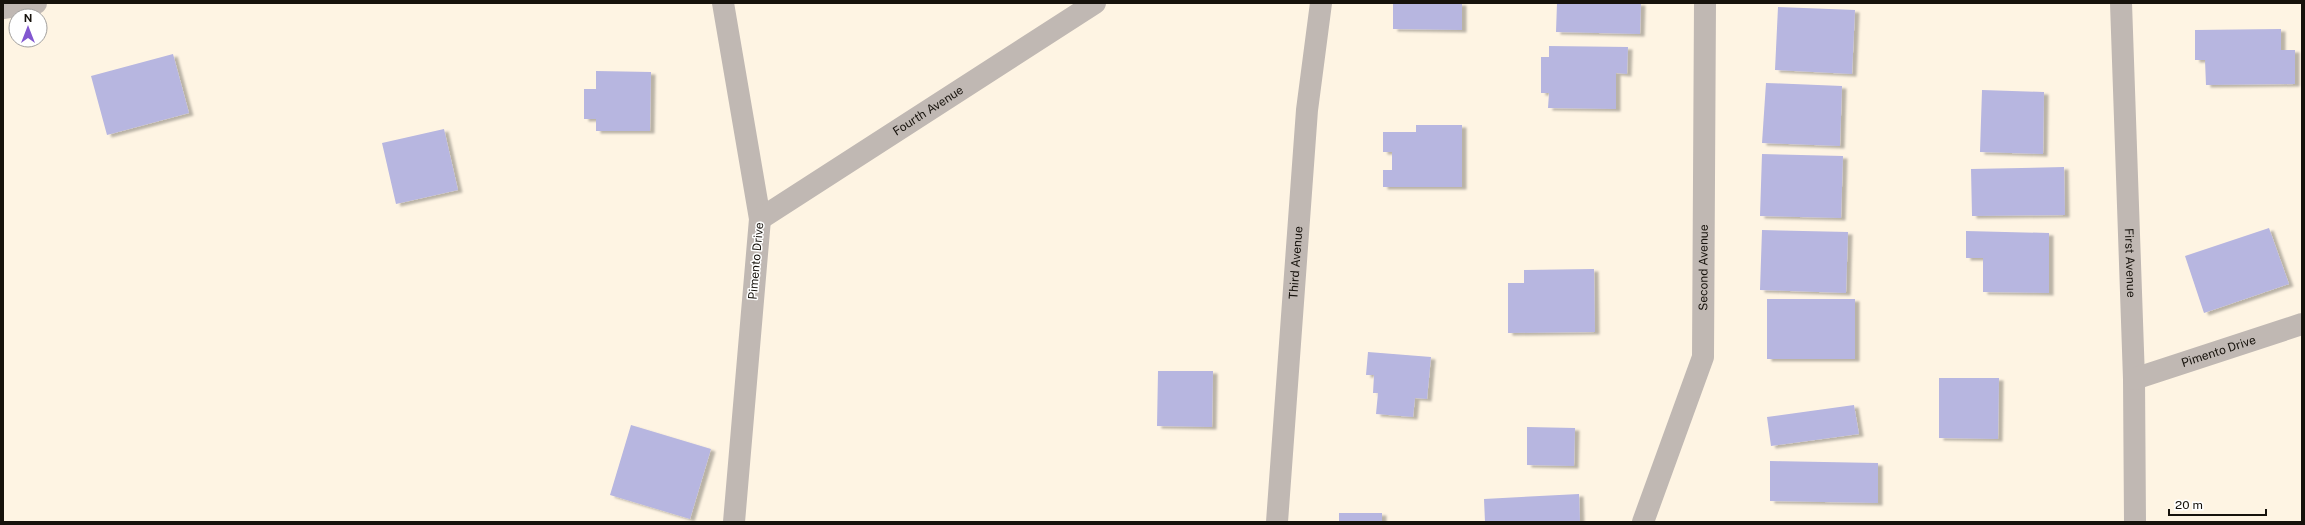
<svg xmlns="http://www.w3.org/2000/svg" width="2305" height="525" font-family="'Public Sans',sans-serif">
  <defs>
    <filter id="shadow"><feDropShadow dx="4.5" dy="2.5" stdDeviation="1" flood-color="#0004"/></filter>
  </defs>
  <rect width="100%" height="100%" fill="#fef4e3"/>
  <path fill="#b7b6e0" filter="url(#shadow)" d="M 1393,3 L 1462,3 L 1462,30 L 1393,29 Z
    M 1557,3 L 1641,3 L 1640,34 L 1556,32 Z
    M 1778,7 L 1855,10 L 1852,74 L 1775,70 Z
    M 2281,29 L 2281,50 L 2295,50 L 2295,84 L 2206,85 L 2205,60 L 2195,60 L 2195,30 Z
    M 1549,46 L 1628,47 L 1627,74 L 1616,73 L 1616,109 L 1548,108 L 1549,93 L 1541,93 L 1541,57 L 1549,57 Z
    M 173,54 L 189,113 L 107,135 L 91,76 Z
    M 596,71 L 651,72 L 650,131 L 596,131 L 596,119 L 584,119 L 584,89 L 596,89 Z
    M 1766,83 L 1842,86 L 1840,146 L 1762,143 Z
    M 1982,90 L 2044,92 L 2043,154 L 1980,152 Z
    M 1416,125 L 1462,125 L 1462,187 L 1383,187 L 1383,170 L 1392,170 L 1392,152 L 1383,152 L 1383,132 L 1416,132 Z
    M 444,129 L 458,190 L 396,204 L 382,143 Z
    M 1762,154 L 1843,156 L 1841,218 L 1760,216 Z
    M 2064,167 L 2065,215 L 1972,216 L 1971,169 Z
    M 2269,228 L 2289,284 L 2204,313 L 2185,256 Z
    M 1762,230 L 1848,232 L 1846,293 L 1760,290 Z
    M 1966,231 L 2049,233 L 2049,293 L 1983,292 L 1983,258 L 1966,258 Z
    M 1594,269 L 1595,332 L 1508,333 L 1508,283 L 1524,283 L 1524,270 Z
    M 1767,299 L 1855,299 L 1855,359 L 1767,359 Z
    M 1368,352 L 1431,357 L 1427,399 L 1415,398 L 1413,417 L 1376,414 L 1378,393 L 1373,393 L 1374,375 L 1366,375 Z
    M 1158,371 L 1213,371 L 1212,427 L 1157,426 Z
    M 1939,378 L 1999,378 L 1998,439 L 1939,438 Z
    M 1854,405 L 1859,434 L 1771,446 L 1767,417 Z
    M 631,425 L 711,449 L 690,519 L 610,495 Z
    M 1527,427 L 1575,428 L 1574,466 L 1527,465 Z
    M 1770,461 L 1878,463 L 1878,503 L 1770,501 Z
    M 1579,494 L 1580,522 L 1485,522 L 1484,499 Z
    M 1339,513 L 1382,513 L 1382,522 L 1339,522 Z"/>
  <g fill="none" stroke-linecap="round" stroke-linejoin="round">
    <g stroke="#c0b8b3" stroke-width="22">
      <path d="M 723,3 L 760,219 L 734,522"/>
      <path id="s1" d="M 2121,3 L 2134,379 L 2135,522"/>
      <path d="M 3,8 L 36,3"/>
      <path id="s2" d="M 760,219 L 1095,3"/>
      <path id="s3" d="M 2134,379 L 2302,324"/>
      <path id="s4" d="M 1277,522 L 1307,110 L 1321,3"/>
      <path id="s5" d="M 1643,522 L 1703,357 L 1705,3"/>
    </g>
  </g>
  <g text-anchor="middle" stroke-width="3" stroke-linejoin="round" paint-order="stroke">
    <g font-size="12" fill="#16120c" stroke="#fff">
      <text dy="4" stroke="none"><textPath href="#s2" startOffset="200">Fourth Avenue</textPath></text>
      <text transform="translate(756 261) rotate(-85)" y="4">Pimento Drive</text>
      <text dy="4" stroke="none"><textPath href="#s4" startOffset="260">Third Avenue</textPath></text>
      <text dy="4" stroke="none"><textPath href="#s1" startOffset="260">First Avenue</textPath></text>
      <text dy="4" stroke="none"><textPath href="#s5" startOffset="265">Second Avenue</textPath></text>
      <text dy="4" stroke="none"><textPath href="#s3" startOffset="89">Pimento Drive</textPath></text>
    </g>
  </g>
  <rect width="2305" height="525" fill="none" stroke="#16120c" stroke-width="8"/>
  <g transform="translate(28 28)"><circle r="19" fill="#ffffff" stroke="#a2a09e"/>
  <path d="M0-3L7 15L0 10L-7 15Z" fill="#8257d0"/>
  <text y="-6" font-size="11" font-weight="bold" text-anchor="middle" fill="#16120c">N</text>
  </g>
  <path d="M2169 509v6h97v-6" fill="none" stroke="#16120c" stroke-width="2"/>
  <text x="2175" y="509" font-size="12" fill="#16120c" stroke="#ffffff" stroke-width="3" paint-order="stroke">20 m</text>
</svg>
